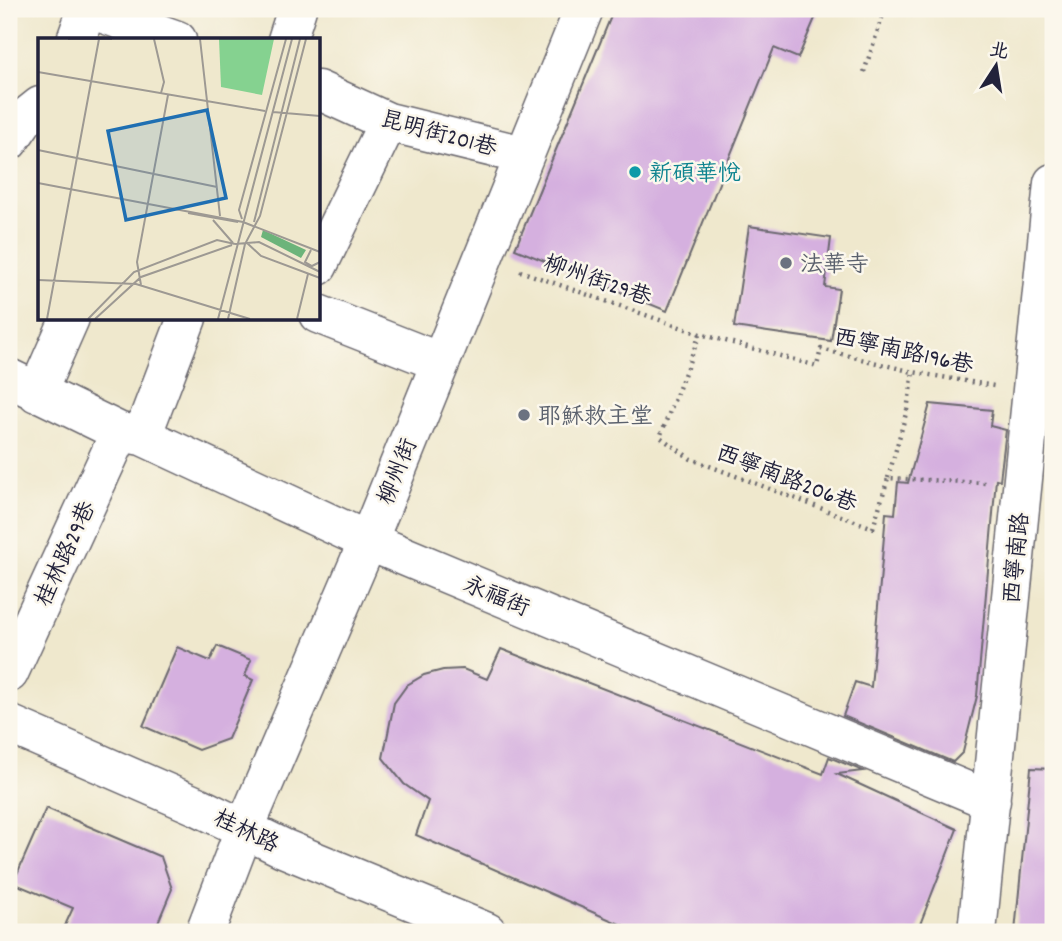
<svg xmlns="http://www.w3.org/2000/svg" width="1062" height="941" font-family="Dekko,'LXGW WenKai TC',sans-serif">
  <rect width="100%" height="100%" fill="#fbf7ec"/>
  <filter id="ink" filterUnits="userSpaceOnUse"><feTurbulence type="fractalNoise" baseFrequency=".0143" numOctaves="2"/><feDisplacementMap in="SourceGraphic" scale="14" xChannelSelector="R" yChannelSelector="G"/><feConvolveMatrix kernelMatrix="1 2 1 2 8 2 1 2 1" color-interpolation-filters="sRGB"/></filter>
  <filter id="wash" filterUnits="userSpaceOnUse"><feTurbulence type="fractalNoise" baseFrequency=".00686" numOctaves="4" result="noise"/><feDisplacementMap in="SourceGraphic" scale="28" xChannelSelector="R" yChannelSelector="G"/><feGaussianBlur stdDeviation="1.57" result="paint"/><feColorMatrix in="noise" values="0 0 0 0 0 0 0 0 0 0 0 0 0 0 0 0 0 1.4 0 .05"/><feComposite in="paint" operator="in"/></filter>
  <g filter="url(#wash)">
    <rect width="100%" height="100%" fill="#efe8cd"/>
    <g id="blocks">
      <path fill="#d5b0df" d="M 614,9 L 819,9 L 798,58 L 774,48 L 667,311 L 515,249 Z
        M 749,226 L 831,238 L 825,287 L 839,289 L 831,341 L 734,327 Z
        M 930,404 L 992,410 L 990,426 L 1006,430 L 1000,480 L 996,479 L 977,696 L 963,752 L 953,762 L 843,716 L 855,682 L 871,687 L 886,513 L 895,514 L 898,482 L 908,483 Z
        M 217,646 L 251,660 L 245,676 L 253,680 L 228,739 L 198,750 L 143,726 L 177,647 L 210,661 Z
        M 501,649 L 823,774 L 829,757 L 863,771 L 837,774 L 957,829 L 917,932 L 638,932 L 416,835 L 428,801 L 404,784 L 383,758 L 394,703 L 407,685 L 424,675 L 443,670 L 463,669 L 487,679 Z
        M 1031,768 L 1053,769 L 1053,932 L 1015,932 Z
        M 46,808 L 161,857 L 172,889 L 154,932 L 62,932 L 73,908 L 13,883 Z"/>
    </g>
  </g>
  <g filter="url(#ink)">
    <use href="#blocks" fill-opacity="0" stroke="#6a676e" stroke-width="2"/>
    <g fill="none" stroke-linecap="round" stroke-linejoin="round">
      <defs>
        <path id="minor" d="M 90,9 L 177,40
          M 76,40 L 87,9
          M 287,40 L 297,9
          M 318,90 L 388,122 L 523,155
          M 9,141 L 25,118 L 40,106
          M 318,266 L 388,122
          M 318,314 L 440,362
          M 9,378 L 120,432 L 142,436 L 368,541 L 991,801
          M 37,393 L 70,318
          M 142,436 L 187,318
          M 9,673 L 120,432
          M 9,724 L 197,806 L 283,848 L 487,932
          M 205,932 L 244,830 L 368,541 L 584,9
          M 977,932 L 1053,183"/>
      </defs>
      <use href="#minor" stroke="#6a676e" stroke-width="41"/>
      <path stroke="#6a676e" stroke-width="4.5" stroke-dasharray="2 5" stroke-linecap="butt" d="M 864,72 L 885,9
        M 520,271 L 700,334 L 817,366 L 821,349 L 913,372 L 994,386
        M 700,334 L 660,437 L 691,459 L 873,528 L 888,478 L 985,483
        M 888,478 L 907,410 L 913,372"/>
      <use href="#minor" stroke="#fff" stroke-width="38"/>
    </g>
  </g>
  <circle fill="#0f9aa8" stroke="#fbf7ec" stroke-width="2.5" cx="635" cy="172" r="7"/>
  <g fill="#6b7280" stroke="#fbf7ec" stroke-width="2.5">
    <circle cx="786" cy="263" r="7"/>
    <circle cx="524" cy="415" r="7"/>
  </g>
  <g text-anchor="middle" stroke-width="5" stroke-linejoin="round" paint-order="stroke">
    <g font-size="23" fill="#22223b" stroke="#fbf7ec">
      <text transform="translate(439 132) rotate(15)" y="8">昆明街201巷</text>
      <text transform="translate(598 279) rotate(19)" y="8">柳州街29巷</text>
      <text transform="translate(904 350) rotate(12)" y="8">西寧南路196巷</text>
      <text transform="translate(396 471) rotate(-68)" y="8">柳州街</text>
      <text transform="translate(787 477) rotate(21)" y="8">西寧南路206巷</text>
      <text transform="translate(64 553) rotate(-65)" y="8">桂林路29巷</text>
      <text transform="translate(1015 558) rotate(-84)" y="8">西寧南路</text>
      <text transform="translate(497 595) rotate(23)" y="8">永福街</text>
      <text transform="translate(247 830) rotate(26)" y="8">桂林路</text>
    </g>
    <g font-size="23" fill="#0d838f" stroke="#fbf7ec" text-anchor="start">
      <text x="649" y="180">新碩華悅</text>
    </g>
    <g font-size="23" fill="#5b616d" stroke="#fbf7ec" text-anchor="start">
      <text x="800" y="271">法華寺</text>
      <text x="538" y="423">耶穌救主堂</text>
    </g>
  </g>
  <g transform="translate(38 38)">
    <rect width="282" height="282" fill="#efe8cd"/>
    <path d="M 181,1 L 236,1 L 224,57 L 183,49 Z" fill="#85d290"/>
    <path d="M 225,192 L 268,212 L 263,220 L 223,199 Z" fill="#6cb47a"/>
    <path fill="none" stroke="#9d9993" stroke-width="2" d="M 30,1 L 74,1M 116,1 L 126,44 L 123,55M 162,1 L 182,178M 0,34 L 227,73M 235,74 L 282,78M 0,112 L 179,149M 0,145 L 205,184M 150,175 L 200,184M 204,181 L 201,172 L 248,1M 175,182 L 195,205M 205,184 L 282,214M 216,184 L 262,1M 208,204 L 223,218 L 282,240M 197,206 L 221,204 L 282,234M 273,212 L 267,224 L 274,228 L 282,224M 0,242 L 98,246 L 212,281M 103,247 L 99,224 L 130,57M 9,281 L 61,1M 50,281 L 96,234 L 179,202 L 197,206M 57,281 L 103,239 L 194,207M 180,281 L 254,1M 190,281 L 207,206 L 222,178 L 268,1M 259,281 L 270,236"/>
    <path fill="#1f6fb2" fill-opacity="0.15" stroke="#1f6fb2" stroke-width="3.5" d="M 169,72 L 188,160 L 88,182 L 70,93 Z"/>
    <rect width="282" height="282" fill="none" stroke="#22223b" stroke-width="3.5"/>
  </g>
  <rect width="1062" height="941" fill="none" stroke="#fbf7ec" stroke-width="35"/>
  <g transform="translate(996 66) rotate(12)" stroke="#fbf7ec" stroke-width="5" paint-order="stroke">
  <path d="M0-5L12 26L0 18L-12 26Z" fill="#22223b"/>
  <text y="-10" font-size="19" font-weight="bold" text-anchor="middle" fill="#22223b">北</text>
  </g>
</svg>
